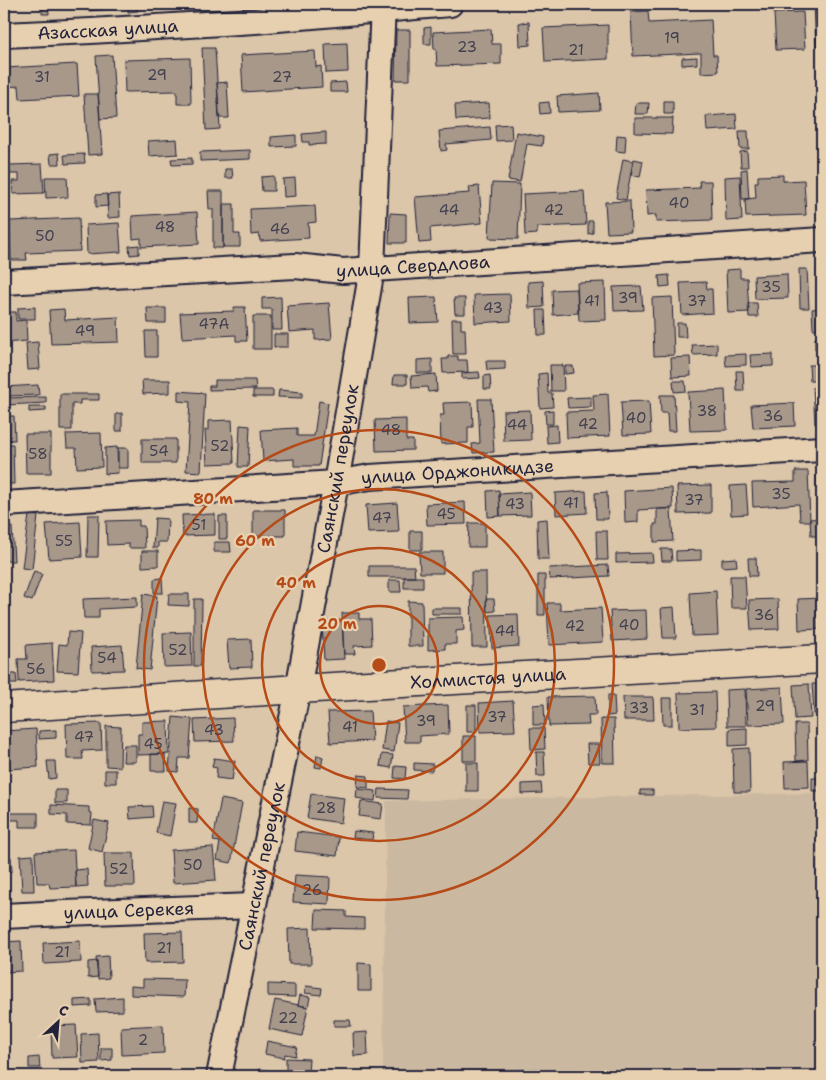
<svg xmlns="http://www.w3.org/2000/svg" width="826" height="1080" font-family="'Shantell Sans',sans-serif">
  <rect width="100%" height="100%" fill="#dbc6a9"/>
  <filter id="ink" filterUnits="userSpaceOnUse"><feTurbulence type="fractalNoise" baseFrequency=".02" numOctaves="2"/><feDisplacementMap in="SourceGraphic" scale="10" xChannelSelector="R" yChannelSelector="G"/><feConvolveMatrix kernelMatrix="1 2 1 2 8 2 1 2 1" color-interpolation-filters="sRGB"/></filter>
  <g filter="url(#ink)">
    <path fill="#cbb8a0" d="M 822,793 L 822,1076 L 383,1076 L 386,801 Z"/>
    <path fill="#a7988a" stroke="#22223b" d="M 42,4 L 48,4 L 49,14 L 42,14 Z
      M 88,4 L 114,4 L 115,9 L 88,11 Z
      M 128,4 L 137,4 L 138,11 L 128,12 Z
      M 814,4 L 822,4 L 822,46 L 816,46 Z
      M 648,11 L 649,23 L 711,20 L 713,55 L 717,55 L 718,72 L 701,73 L 701,53 L 633,56 L 631,12 Z
      M 803,12 L 805,49 L 776,50 L 774,13 Z
      M 529,22 L 530,45 L 520,46 L 519,23 Z
      M 608,25 L 608,59 L 545,62 L 543,28 Z
      M 431,27 L 431,44 L 424,44 L 424,28 Z
      M 491,29 L 492,44 L 501,44 L 501,64 L 437,66 L 436,49 L 434,49 L 433,32 Z
      M 396,30 L 410,30 L 410,80 L 395,80 Z
      M 347,43 L 348,72 L 326,73 L 325,44 Z
      M 202,48 L 215,48 L 220,129 L 206,130 Z
      M 315,51 L 316,67 L 321,66 L 322,87 L 243,92 L 241,55 Z
      M 112,55 L 116,118 L 100,119 L 96,56 Z
      M 697,57 L 697,64 L 682,65 L 682,58 Z
      M 190,58 L 191,104 L 177,104 L 177,91 L 125,92 L 124,60 Z
      M 77,64 L 79,96 L 20,99 L 19,86 L 6,87 L 5,68 Z
      M 227,82 L 229,118 L 219,118 L 217,83 Z
      M 346,82 L 347,92 L 330,92 L 330,83 Z
      M 599,93 L 600,110 L 558,112 L 557,96 Z
      M 84,94 L 98,94 L 102,154 L 88,155 Z
      M 664,101 L 673,101 L 673,114 L 664,114 Z
      M 549,102 L 550,113 L 540,114 L 539,103 Z
      M 489,103 L 490,118 L 456,120 L 455,105 Z
      M 636,103 L 649,103 L 648,114 L 635,114 Z
      M 736,114 L 737,129 L 707,131 L 706,116 Z
      M 635,118 L 673,118 L 672,134 L 635,133 Z
      M 511,124 L 512,140 L 496,141 L 495,125 Z
      M 490,127 L 491,140 L 446,144 L 447,150 L 441,151 L 439,131 Z
      M 739,131 L 748,131 L 749,149 L 740,149 Z
      M 326,132 L 326,144 L 309,145 L 309,142 L 303,142 L 302,134 Z
      M 516,132 L 543,137 L 542,146 L 527,144 L 520,182 L 508,180 Z
      M 296,135 L 296,146 L 271,147 L 271,137 Z
      M 617,135 L 626,136 L 625,152 L 616,151 Z
      M 177,139 L 178,154 L 149,156 L 148,141 Z
      M 250,150 L 250,159 L 200,161 L 200,152 Z
      M 747,151 L 748,167 L 741,167 L 740,152 Z
      M 59,153 L 60,164 L 51,164 L 50,154 Z
      M 84,154 L 85,163 L 65,164 L 64,155 Z
      M 192,158 L 192,164 L 172,165 L 171,159 Z
      M 623,159 L 633,161 L 626,200 L 616,198 Z
      M 634,159 L 643,161 L 640,177 L 631,175 Z
      M 42,164 L 44,193 L 13,194 L 12,181 L 19,181 L 19,174 L 10,174 L 9,165 Z
      M 225,169 L 232,169 L 233,178 L 225,178 Z
      M 747,169 L 749,199 L 742,199 L 741,170 Z
      M 783,175 L 783,181 L 804,180 L 806,215 L 746,217 L 745,199 L 756,198 L 755,182 L 758,182 L 758,176 Z
      M 274,176 L 274,191 L 262,191 L 261,177 Z
      M 740,176 L 742,220 L 726,221 L 725,177 Z
      M 45,177 L 67,177 L 68,197 L 46,198 Z
      M 295,178 L 296,196 L 284,197 L 283,179 Z
      M 699,181 L 711,181 L 712,220 L 656,222 L 656,215 L 647,216 L 646,190 L 700,188 Z
      M 492,183 L 520,184 L 518,239 L 489,238 Z
      M 479,186 L 482,223 L 430,228 L 431,242 L 419,243 L 415,197 L 470,193 L 469,187 Z
      M 208,191 L 223,191 L 223,248 L 213,248 L 213,209 L 209,209 Z
      M 584,191 L 586,225 L 537,227 L 537,234 L 525,235 L 523,194 Z
      M 107,194 L 108,206 L 96,207 L 96,195 Z
      M 119,194 L 120,217 L 108,218 L 107,195 Z
      M 630,201 L 631,232 L 607,233 L 605,202 Z
      M 223,204 L 234,204 L 234,234 L 240,234 L 240,247 L 223,247 Z
      M 315,206 L 316,222 L 308,223 L 309,238 L 260,241 L 259,234 L 251,235 L 250,209 Z
      M 197,212 L 199,244 L 141,247 L 141,238 L 133,239 L 132,216 Z
      M 390,213 L 406,214 L 406,243 L 389,243 Z
      M 79,218 L 80,251 L 26,253 L 27,260 L 11,260 L 10,221 Z
      M 588,221 L 593,221 L 593,233 L 588,234 Z
      M 119,223 L 121,252 L 87,254 L 86,225 Z
      M 139,245 L 139,254 L 130,255 L 129,246 Z
      M 740,269 L 740,278 L 747,278 L 749,312 L 728,313 L 726,270 Z
      M 799,269 L 807,269 L 809,308 L 800,308 Z
      M 787,274 L 788,298 L 755,299 L 754,276 Z
      M 669,275 L 670,286 L 660,287 L 659,276 Z
      M 543,281 L 544,307 L 529,308 L 528,282 Z
      M 605,282 L 606,320 L 579,321 L 577,283 Z
      M 706,282 L 707,289 L 712,289 L 713,313 L 682,315 L 680,283 Z
      M 641,286 L 643,310 L 614,311 L 613,287 Z
      M 577,289 L 578,313 L 553,315 L 552,290 Z
      M 510,294 L 511,321 L 475,323 L 474,295 Z
      M 281,297 L 282,330 L 272,330 L 272,309 L 262,309 L 262,298 Z
      M 436,297 L 438,322 L 410,323 L 409,298 Z
      M 672,297 L 674,355 L 654,356 L 652,298 Z
      M 454,298 L 465,298 L 465,314 L 455,314 Z
      M 329,303 L 332,339 L 315,340 L 315,330 L 289,332 L 287,306 Z
      M 748,303 L 757,303 L 758,317 L 749,317 Z
      M 35,307 L 35,319 L 18,319 L 18,308 Z
      M 234,307 L 245,307 L 247,341 L 236,341 L 236,335 L 182,338 L 180,313 L 234,311 Z
      M 147,308 L 166,308 L 166,323 L 148,323 Z
      M 822,308 L 822,328 L 813,329 L 812,309 Z
      M 64,309 L 65,320 L 118,317 L 119,342 L 51,344 L 49,310 Z
      M 537,310 L 545,310 L 546,335 L 538,335 Z
      M 4,312 L 16,312 L 16,321 L 26,320 L 27,341 L 5,343 Z
      M 253,316 L 271,316 L 271,349 L 253,349 Z
      M 452,319 L 461,319 L 461,329 L 465,329 L 466,354 L 453,354 Z
      M 677,323 L 685,323 L 686,337 L 677,337 Z
      M 145,331 L 157,331 L 157,357 L 146,357 Z
      M 274,334 L 288,334 L 288,347 L 274,347 Z
      M 815,338 L 822,338 L 822,349 L 815,349 Z
      M 38,342 L 40,369 L 28,370 L 26,343 Z
      M 717,344 L 717,354 L 693,355 L 692,345 Z
      M 746,354 L 746,365 L 726,366 L 725,355 Z
      M 773,354 L 773,366 L 751,367 L 750,355 Z
      M 448,356 L 458,356 L 458,360 L 467,360 L 468,372 L 443,373 L 442,359 L 448,359 Z
      M 690,357 L 691,376 L 672,377 L 671,358 Z
      M 432,359 L 432,373 L 417,373 L 417,360 Z
      M 486,361 L 505,361 L 505,369 L 487,370 Z
      M 550,365 L 563,365 L 564,391 L 551,391 Z
      M 809,365 L 818,365 L 818,373 L 822,372 L 822,381 L 810,381 Z
      M 565,366 L 573,366 L 574,373 L 565,374 Z
      M 736,371 L 743,371 L 744,391 L 737,391 Z
      M 479,372 L 480,378 L 462,379 L 462,373 Z
      M 547,373 L 548,393 L 552,393 L 553,407 L 540,408 L 538,374 Z
      M 436,374 L 437,391 L 428,392 L 427,387 L 412,388 L 411,376 Z
      M 394,375 L 407,375 L 407,384 L 393,384 Z
      M 490,375 L 491,389 L 484,389 L 484,376 Z
      M 142,380 L 170,380 L 170,393 L 143,394 Z
      M 215,380 L 255,380 L 256,389 L 209,390 L 209,386 L 215,386 Z
      M 673,381 L 685,381 L 686,391 L 674,392 Z
      M 38,385 L 39,395 L 4,396 L 4,387 Z
      M 822,386 L 822,423 L 815,424 L 813,387 Z
      M 253,390 L 273,390 L 273,397 L 253,397 Z
      M 279,390 L 302,392 L 302,398 L 278,397 Z
      M 725,390 L 727,430 L 690,431 L 688,392 Z
      M 178,391 L 205,393 L 201,472 L 186,471 L 190,402 L 178,401 Z
      M 60,394 L 99,394 L 99,400 L 80,400 L 80,404 L 72,404 L 72,430 L 60,430 Z
      M 608,394 L 610,436 L 567,438 L 566,412 L 594,411 L 593,395 Z
      M 660,395 L 674,395 L 676,431 L 668,431 L 667,413 L 661,413 Z
      M 46,397 L 46,403 L 5,405 L 5,398 Z
      M 591,397 L 591,407 L 568,408 L 567,398 Z
      M 478,399 L 491,399 L 494,452 L 473,453 L 472,444 L 480,443 Z
      M 319,401 L 328,403 L 319,466 L 294,466 L 294,459 L 263,461 L 261,430 L 297,428 L 297,436 L 314,436 Z
      M 649,401 L 651,434 L 623,435 L 621,402 Z
      M 472,402 L 473,427 L 468,427 L 468,443 L 441,444 L 440,415 L 444,415 L 443,403 Z
      M 794,403 L 795,426 L 753,428 L 751,405 Z
      M 29,407 L 46,407 L 46,411 L 29,412 Z
      M 530,410 L 531,440 L 504,441 L 503,411 Z
      M 553,410 L 553,424 L 546,424 L 545,411 Z
      M 122,413 L 122,431 L 116,431 L 116,414 Z
      M 4,416 L 14,416 L 15,440 L 4,440 Z
      M 406,419 L 406,440 L 413,440 L 413,450 L 376,451 L 375,420 Z
      M 232,420 L 234,463 L 207,464 L 205,430 L 208,430 L 208,421 Z
      M 240,425 L 250,426 L 248,467 L 238,467 Z
      M 557,425 L 558,442 L 547,443 L 546,426 Z
      M 101,433 L 102,467 L 77,468 L 76,448 L 67,448 L 66,434 Z
      M 25,434 L 51,434 L 51,473 L 26,473 Z
      M 142,439 L 176,439 L 176,463 L 142,463 Z
      M 4,444 L 13,444 L 14,484 L 4,484 Z
      M 117,447 L 118,473 L 105,474 L 105,448 Z
      M 118,448 L 128,448 L 128,468 L 118,468 Z
      M 795,471 L 808,471 L 810,521 L 800,521 L 799,504 L 753,507 L 752,483 L 795,482 Z
      M 817,475 L 822,475 L 822,507 L 818,508 Z
      M 711,485 L 711,513 L 678,514 L 677,486 Z
      M 746,485 L 748,514 L 731,515 L 730,486 Z
      M 672,488 L 673,508 L 638,510 L 638,522 L 625,523 L 624,491 Z
      M 499,490 L 500,516 L 488,517 L 487,491 Z
      M 586,491 L 587,513 L 556,515 L 555,493 Z
      M 530,492 L 531,515 L 500,516 L 499,494 Z
      M 607,492 L 608,519 L 596,519 L 595,493 Z
      M 465,502 L 466,524 L 427,525 L 426,504 Z
      M 397,503 L 399,532 L 368,533 L 366,505 Z
      M 657,509 L 671,509 L 673,541 L 654,542 L 654,524 L 657,524 Z
      M 253,510 L 285,510 L 285,536 L 253,536 Z
      M 215,514 L 215,535 L 183,536 L 182,515 Z
      M 29,515 L 38,516 L 32,569 L 22,568 Z
      M 88,515 L 99,515 L 98,557 L 87,557 Z
      M 219,516 L 227,516 L 227,539 L 219,539 Z
      M 155,518 L 168,519 L 167,542 L 158,542 L 158,548 L 153,548 Z
      M 821,518 L 822,536 L 811,536 L 810,519 Z
      M 547,519 L 549,559 L 538,559 L 537,520 Z
      M 139,520 L 139,526 L 144,526 L 145,548 L 129,548 L 129,544 L 107,545 L 106,521 Z
      M 80,522 L 82,557 L 49,559 L 46,524 Z
      M 469,523 L 485,523 L 485,547 L 468,547 Z
      M 12,527 L 14,561 L 4,561 L 4,528 Z
      M 410,531 L 422,531 L 422,550 L 410,550 Z
      M 596,531 L 607,531 L 608,560 L 597,560 Z
      M 214,542 L 230,542 L 231,552 L 214,552 Z
      M 661,549 L 671,549 L 672,561 L 662,561 Z
      M 701,550 L 701,560 L 676,561 L 676,551 Z
      M 142,551 L 158,551 L 158,566 L 142,567 Z
      M 419,552 L 443,552 L 443,573 L 420,573 Z
      M 652,553 L 653,562 L 616,563 L 616,554 Z
      M 736,558 L 737,566 L 722,567 L 722,559 Z
      M 748,558 L 756,558 L 757,576 L 749,576 Z
      M 608,565 L 609,576 L 550,579 L 549,568 Z
      M 369,566 L 414,566 L 415,577 L 369,577 Z
      M 34,571 L 42,574 L 32,601 L 24,598 Z
      M 471,572 L 486,572 L 487,647 L 472,647 Z
      M 538,575 L 545,575 L 545,615 L 538,615 Z
      M 730,576 L 745,576 L 747,608 L 731,608 Z
      M 404,577 L 423,577 L 423,588 L 404,588 Z
      M 162,578 L 163,593 L 154,593 L 154,579 Z
      M 389,580 L 400,580 L 401,592 L 389,592 Z
      M 716,591 L 718,635 L 692,636 L 690,593 Z
      M 143,594 L 157,596 L 150,670 L 136,668 Z
      M 169,594 L 189,594 L 189,606 L 168,605 Z
      M 137,597 L 137,607 L 99,609 L 99,618 L 84,618 L 83,599 Z
      M 822,598 L 822,629 L 799,630 L 798,599 Z
      M 194,599 L 202,599 L 201,666 L 194,666 Z
      M 486,599 L 494,599 L 495,611 L 487,612 Z
      M 778,599 L 779,629 L 751,630 L 749,600 Z
      M 408,601 L 422,602 L 423,646 L 408,646 Z
      M 547,603 L 560,603 L 560,610 L 601,608 L 603,642 L 549,645 Z
      M 674,607 L 676,638 L 663,638 L 661,608 Z
      M 432,608 L 462,608 L 462,614 L 432,614 Z
      M 646,610 L 647,639 L 612,641 L 610,611 Z
      M 342,613 L 359,613 L 359,619 L 371,619 L 372,645 L 354,646 L 355,654 L 344,654 Z
      M 518,614 L 519,646 L 492,648 L 490,615 Z
      M 463,617 L 464,630 L 456,631 L 456,644 L 445,644 L 445,649 L 428,650 L 428,618 Z
      M 342,620 L 344,659 L 324,660 L 322,621 Z
      M 68,632 L 81,633 L 78,672 L 57,671 L 59,644 L 67,645 Z
      M 191,632 L 192,666 L 164,667 L 163,633 Z
      M 251,639 L 252,667 L 229,668 L 227,640 Z
      M 52,643 L 54,680 L 19,682 L 18,659 L 27,659 L 26,645 Z
      M 122,645 L 124,670 L 92,671 L 91,647 Z
      M 5,674 L 16,674 L 17,684 L 5,684 Z
      M 809,684 L 811,718 L 795,719 L 793,685 Z
      M 812,684 L 822,684 L 822,714 L 814,714 Z
      M 782,687 L 784,724 L 748,725 L 746,689 Z
      M 745,689 L 746,726 L 727,726 L 726,690 Z
      M 715,692 L 716,727 L 679,728 L 678,693 Z
      M 608,695 L 614,695 L 615,715 L 608,716 Z
      M 595,696 L 596,715 L 588,715 L 589,725 L 549,726 L 548,697 Z
      M 623,697 L 653,697 L 654,720 L 624,720 Z
      M 662,698 L 672,698 L 672,725 L 663,725 Z
      M 513,701 L 515,731 L 480,732 L 479,703 Z
      M 544,704 L 545,725 L 533,725 L 533,705 Z
      M 448,705 L 449,734 L 420,736 L 420,742 L 405,742 L 403,707 Z
      M 467,705 L 476,705 L 476,732 L 467,732 Z
      M 370,711 L 372,741 L 330,743 L 328,712 Z
      M 173,717 L 192,719 L 189,758 L 179,758 L 178,772 L 169,771 Z
      M 233,718 L 234,741 L 195,742 L 194,720 Z
      M 601,719 L 614,719 L 615,763 L 602,763 Z
      M 168,721 L 169,754 L 138,755 L 138,734 L 142,734 L 142,722 Z
      M 386,721 L 398,723 L 394,752 L 382,750 Z
      M 101,723 L 102,750 L 82,751 L 83,759 L 67,759 L 66,724 Z
      M 795,724 L 807,724 L 808,760 L 796,761 Z
      M 106,726 L 121,727 L 120,767 L 106,766 Z
      M 530,728 L 544,728 L 545,749 L 531,750 Z
      M 747,728 L 747,745 L 729,746 L 729,729 Z
      M 36,729 L 38,767 L 7,769 L 4,731 Z
      M 56,730 L 56,738 L 39,739 L 39,731 Z
      M 463,736 L 476,736 L 476,761 L 463,761 Z
      M 587,744 L 599,744 L 600,763 L 588,763 Z
      M 124,745 L 136,745 L 136,762 L 123,762 Z
      M 749,748 L 750,792 L 734,792 L 733,749 Z
      M 536,752 L 544,752 L 545,776 L 537,776 Z
      M 151,754 L 165,754 L 166,771 L 151,771 Z
      M 382,754 L 393,755 L 391,768 L 380,766 Z
      M 317,755 L 323,757 L 321,768 L 315,767 Z
      M 214,758 L 235,761 L 232,780 L 216,778 L 217,768 L 212,767 Z
      M 47,761 L 55,761 L 56,778 L 49,779 Z
      M 808,761 L 809,787 L 785,788 L 784,762 Z
      M 414,763 L 433,764 L 432,771 L 414,770 Z
      M 466,763 L 478,763 L 478,791 L 466,791 Z
      M 395,766 L 406,767 L 405,779 L 394,778 Z
      M 105,770 L 116,770 L 116,783 L 105,783 Z
      M 358,775 L 368,776 L 368,788 L 357,787 Z
      M 812,778 L 822,778 L 822,791 L 812,791 Z
      M 541,783 L 542,793 L 522,794 L 522,784 Z
      M 357,789 L 376,791 L 375,801 L 356,798 Z
      M 379,789 L 408,790 L 407,799 L 378,798 Z
      M 55,790 L 67,790 L 67,803 L 55,803 Z
      M 640,790 L 653,790 L 653,795 L 640,795 Z
      M 311,794 L 344,798 L 341,823 L 307,818 Z
      M 221,799 L 242,803 L 231,863 L 217,860 L 220,842 L 213,841 Z
      M 162,801 L 176,803 L 170,836 L 156,833 Z
      M 361,801 L 383,804 L 381,819 L 359,816 Z
      M 51,805 L 89,807 L 89,812 L 92,813 L 91,825 L 67,824 L 67,815 L 51,814 Z
      M 152,806 L 153,817 L 130,819 L 129,807 Z
      M 189,808 L 198,809 L 197,823 L 189,823 Z
      M 4,813 L 38,813 L 38,827 L 19,827 L 19,820 L 4,820 Z
      M 94,820 L 109,823 L 102,852 L 88,848 Z
      M 354,831 L 373,833 L 372,840 L 353,838 Z
      M 297,832 L 339,837 L 337,856 L 295,851 Z
      M 213,847 L 216,880 L 173,883 L 171,850 Z
      M 74,850 L 76,887 L 50,888 L 49,883 L 37,883 L 35,852 Z
      M 104,853 L 134,853 L 135,886 L 105,886 Z
      M 33,855 L 34,891 L 22,891 L 20,856 Z
      M 4,857 L 11,857 L 12,871 L 5,872 L 6,888 L 4,888 Z
      M 87,869 L 88,886 L 76,887 L 75,870 Z
      M 295,875 L 330,877 L 329,904 L 293,902 Z
      M 316,910 L 346,911 L 346,917 L 364,918 L 364,929 L 315,928 Z
      M 310,928 L 311,964 L 289,964 L 288,929 Z
      M 182,932 L 183,962 L 145,963 L 144,933 Z
      M 21,941 L 22,971 L 4,972 L 4,942 Z
      M 80,941 L 81,962 L 44,964 L 43,943 Z
      M 108,956 L 109,978 L 98,979 L 96,957 Z
      M 97,961 L 98,977 L 88,978 L 88,962 Z
      M 358,963 L 371,964 L 371,991 L 358,991 Z
      M 143,979 L 185,980 L 184,997 L 131,995 L 131,986 L 143,987 Z
      M 268,984 L 295,985 L 295,997 L 268,996 Z
      M 306,986 L 322,988 L 321,995 L 305,993 Z
      M 300,995 L 310,997 L 308,1007 L 298,1005 Z
      M 123,997 L 123,1011 L 96,1012 L 95,999 Z
      M 91,999 L 91,1006 L 74,1007 L 74,1000 Z
      M 275,1000 L 308,1007 L 302,1036 L 269,1029 Z
      M 334,1020 L 350,1020 L 351,1026 L 334,1026 Z
      M 76,1025 L 78,1057 L 52,1058 L 51,1026 Z
      M 163,1025 L 164,1053 L 122,1055 L 121,1027 Z
      M 367,1032 L 368,1055 L 354,1056 L 353,1033 Z
      M 98,1033 L 99,1062 L 82,1063 L 81,1034 Z
      M 267,1041 L 297,1047 L 295,1056 L 285,1054 L 284,1058 L 265,1054 Z
      M 101,1048 L 112,1048 L 112,1060 L 101,1061 Z
      M 39,1057 L 40,1068 L 29,1068 L 29,1058 Z
      M 286,1058 L 309,1059 L 308,1072 L 286,1071 Z
      M 259,1069 L 289,1073 L 289,1076 L 258,1076 Z
      M 538,1069 L 539,1076 L 389,1076 L 388,1075 Z"/>
    <g fill="none" stroke-linecap="round" stroke-linejoin="round">
      <defs>
        <g id="minor">
          <path id="s1" d="M 4,35 L 91,31 L 255,21 L 450,4"/>
          <path id="s2" d="M 4,282 L 295,266 L 343,271 L 822,240"/>
          <path id="s3" d="M 4,504 L 336,483 L 370,477 L 822,449"/>
          <path id="s4" d="M 4,916 L 65,913 L 253,906"/>
          <path id="s5" d="M 219,1076 L 298,689 L 336,483 L 372,269 L 383,4"/>
        </g>
        <g id="tertiary">
          <path id="s6" d="M 4,708 L 298,689 L 822,659"/>
        </g>
      </defs>
      <use href="#minor" stroke="#22223b" stroke-width="28"/>
      <use href="#tertiary" stroke="#22223b" stroke-width="31"/>
      <use href="#minor" stroke="#e7d0b0" stroke-width="24"/>
      <use href="#tertiary" stroke="#e7d0b0" stroke-width="28"/>
    </g>
  </g>
  <g fill="none" stroke="#b64b18" stroke-width="2.5">
    <circle cx="379" cy="665" r="59"/>
    <circle cx="379" cy="665" r="117"/>
    <circle cx="379" cy="665" r="176"/>
    <circle cx="379" cy="665" r="235"/>
  </g>
  <g text-anchor="middle" stroke-width="4.5" stroke-linejoin="round" paint-order="stroke">
    <g font-size="15" fill="#43404f">
      <text x="672" y="43">19</text>
      <text x="467" y="52">23</text>
      <text x="576" y="55">21</text>
      <text x="157" y="80">29</text>
      <text x="42" y="82">31</text>
      <text x="282" y="82">27</text>
      <text x="679" y="208">40</text>
      <text x="449" y="215">44</text>
      <text x="554" y="215">42</text>
      <text x="165" y="232">48</text>
      <text x="280" y="234">46</text>
      <text x="45" y="241">50</text>
      <text x="771" y="292">35</text>
      <text x="628" y="303">39</text>
      <text x="592" y="306">41</text>
      <text x="697" y="306">37</text>
      <text x="493" y="313">43</text>
      <text x="214" y="329">47А</text>
      <text x="85" y="336">49</text>
      <text x="707" y="416">38</text>
      <text x="773" y="421">36</text>
      <text x="636" y="423">40</text>
      <text x="588" y="429">42</text>
      <text x="517" y="430">44</text>
      <text x="391" y="435">48</text>
      <text x="220" y="451">52</text>
      <text x="159" y="456">54</text>
      <text x="38" y="459">58</text>
      <text x="781" y="499">35</text>
      <text x="694" y="505">37</text>
      <text x="571" y="508">41</text>
      <text x="515" y="509">43</text>
      <text x="446" y="519">45</text>
      <text x="382" y="523">47</text>
      <text x="199" y="530">51</text>
      <text x="64" y="546">55</text>
      <text x="764" y="620">36</text>
      <text x="629" y="630">40</text>
      <text x="575" y="631">42</text>
      <text x="505" y="636">44</text>
      <text x="178" y="655">52</text>
      <text x="107" y="663">54</text>
      <text x="36" y="674">56</text>
      <text x="765" y="711">29</text>
      <text x="639" y="713">33</text>
      <text x="697" y="715">31</text>
      <text x="497" y="722">37</text>
      <text x="426" y="726">39</text>
      <text x="350" y="732">41</text>
      <text x="214" y="735">43</text>
      <text x="84" y="742">47</text>
      <text x="153" y="749">45</text>
      <text x="326" y="813">28</text>
      <text x="193" y="870">50</text>
      <text x="119" y="874">52</text>
      <text x="312" y="895">26</text>
      <text x="164" y="953">21</text>
      <text x="62" y="957">21</text>
      <text x="288" y="1023">22</text>
      <text x="143" y="1045">2</text>
    </g>
    <g font-size="18" fill="#22223b" stroke="#e7d0b0">
      <text dy="6" stroke="none"><textPath href="#s1" startOffset="104">Азасская улица</textPath></text>
      <text dy="6" stroke="none"><textPath href="#s2" startOffset="410">улица Свердлова</textPath></text>
      <text dy="6" stroke="none"><textPath href="#s5" startOffset="619">Саянский переулок</textPath></text>
      <text dy="6" stroke="none"><textPath href="#s3" startOffset="455">улица Орджоникидзе</textPath></text>
      <text dy="6" stroke="none"><textPath href="#s6" startOffset="485">Холмистая улица</textPath></text>
      <text dy="6" stroke="none"><textPath href="#s5" startOffset="214">Саянский переулок</textPath></text>
      <text dy="6" stroke="none"><textPath href="#s4" startOffset="125">улица Серекея</textPath></text>
    </g>
  </g>
  <circle cx="379" cy="665" r="8" fill="#b64b18" stroke="#e7d0b0" stroke-width="2.5"/>
  <g font-size="15" text-anchor="middle" font-weight="bold" fill="#b64b18" stroke="#e7d0b0" stroke-width="4.5" stroke-linejoin="round" paint-order="stroke">
    <text x="213" y="504">80 m</text>
    <text x="255" y="546">60 m</text>
    <text x="296" y="588">40 m</text>
    <text x="337" y="629">20 m</text>
  </g>
  <rect width="826" height="1080" fill="none" stroke="#e7d0b0" stroke-width="20"/>
  <rect x="10" y="10" width="806" height="1060" fill="none" stroke="#22223b" stroke-width="2" filter="url(#ink)"/>
  <g transform="translate(58 1022) rotate(26)" stroke="#e7d0b0" stroke-width="4" paint-order="stroke">
  <path d="M0-4L9 19L0 12L-9 19Z" fill="#22223b"/>
  <text y="-8" font-size="14" font-weight="bold" text-anchor="middle" fill="#22223b">С</text>
  </g>
</svg>
